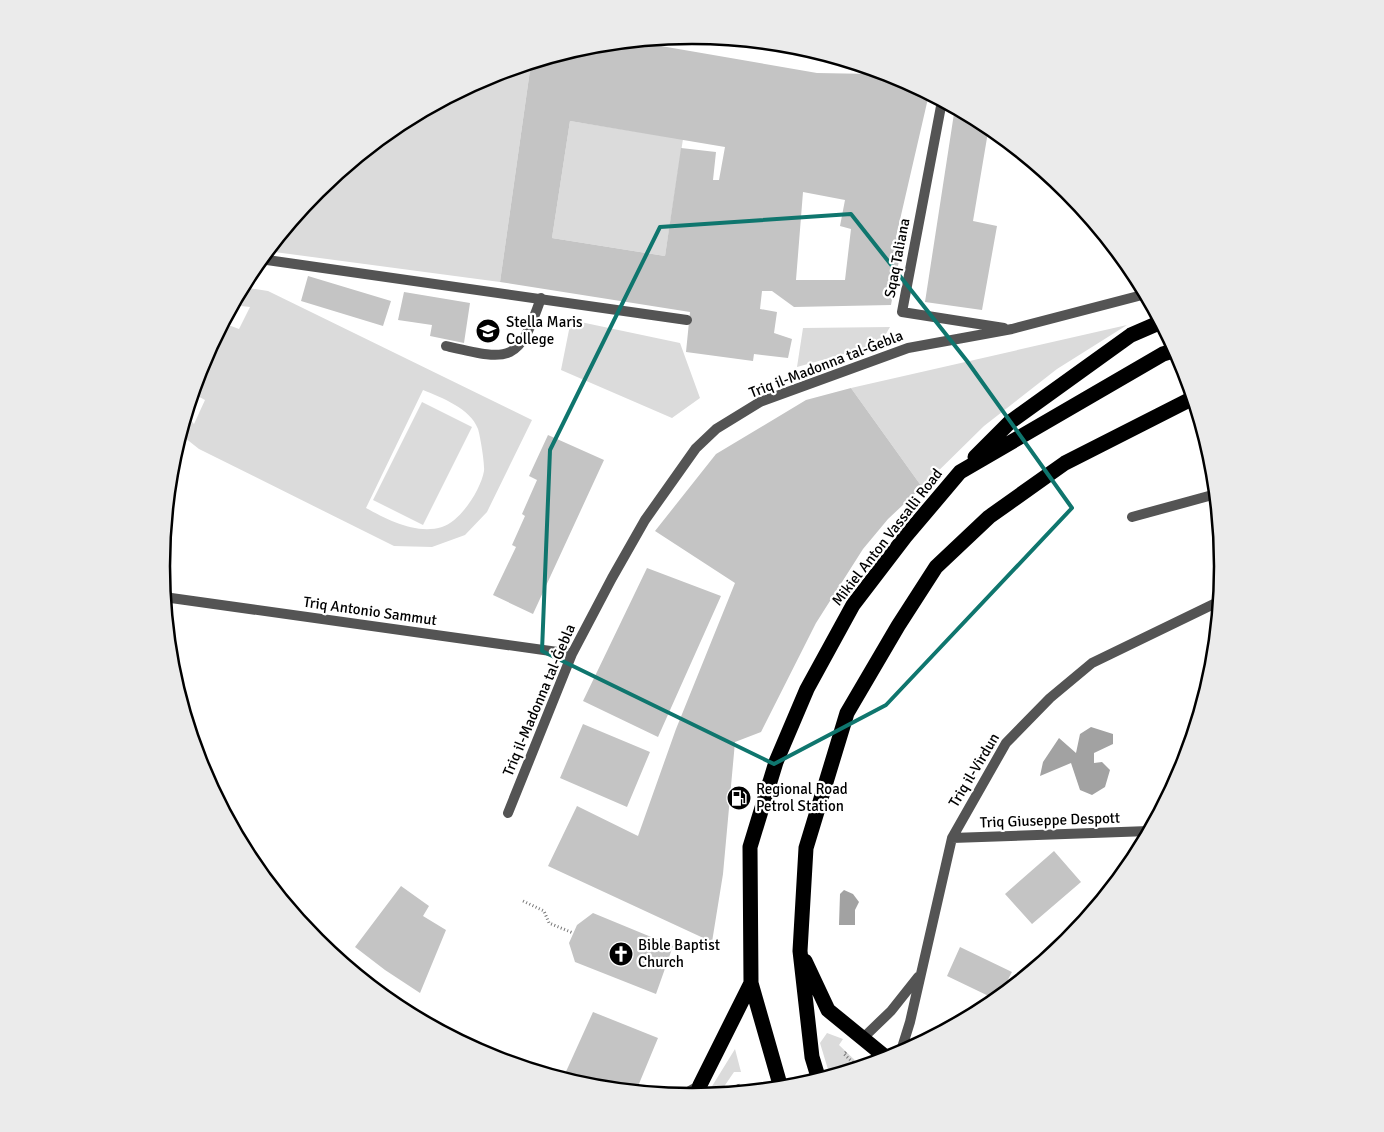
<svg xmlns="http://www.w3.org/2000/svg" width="1384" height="1132" font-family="Signika,sans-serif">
  <rect width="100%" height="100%" fill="#fff"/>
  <path fill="#dbdbdb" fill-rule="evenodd" d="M 531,63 L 500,282 L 267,251 L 317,190 L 397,124 L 489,75 Z
    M 570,121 L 683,139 L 665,256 L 552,238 Z
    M 242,287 L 268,291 L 532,420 L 487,512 L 465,535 L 432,547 L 394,546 L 199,449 L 180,434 L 186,415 L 194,424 L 205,400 L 192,393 L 202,363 L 223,323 L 239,329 L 250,307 L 232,305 ZM 423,390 C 442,398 470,408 478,429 C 480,435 485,464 484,471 C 481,489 461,521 442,527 C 417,535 388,520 366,508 Z
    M 571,320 L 680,343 L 700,398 L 672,418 L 561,370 Z
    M 1127,325 L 1057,369 L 984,426 L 922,487 L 851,388 Z
    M 890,327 L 880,344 L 797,367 L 803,328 Z
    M 422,402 L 472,427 L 423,525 L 373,500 Z
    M 827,1033 L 843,1039 L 839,1045 L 860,1065 L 857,1068 L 830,1076 L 820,1043 Z
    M 735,1049 L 741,1072 L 734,1072 L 719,1094 L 706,1096 Z"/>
  <path fill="#a2a2a2" d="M 1091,727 L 1113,734 L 1113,744 L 1094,753 L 1094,763 L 1102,762 L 1110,770 L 1105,787 L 1092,795 L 1080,790 L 1071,763 L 1040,776 L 1043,762 L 1059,738 L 1076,753 L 1080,734 Z
    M 844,890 L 853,894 L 859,902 L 855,910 L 855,925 L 839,925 L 840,894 Z"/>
  <path fill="#c4c4c4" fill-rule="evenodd" d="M 632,41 L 817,73 L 872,74 L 902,79 L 929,94 L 896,237 L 903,238 L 891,305 L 794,307 L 772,291 L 762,291 L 760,309 L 777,312 L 774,333 L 792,339 L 788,358 L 754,354 L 753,361 L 686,352 L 690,312 L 500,282 L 531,63 L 589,45 ZM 570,121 L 725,147 L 719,180 L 713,180 L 716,152 L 681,148 L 665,256 L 552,238 ZM 803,192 L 845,200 L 840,226 L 851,229 L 845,280 L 796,280 Z
    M 955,107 L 989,126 L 973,221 L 997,226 L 982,310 L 925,302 Z
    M 308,276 L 391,301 L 383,326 L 301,301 Z
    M 404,292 L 470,303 L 464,343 L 430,336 L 432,325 L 398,320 Z
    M 851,388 L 922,487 L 888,519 L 863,549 L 816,623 L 761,732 L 735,742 L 723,874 L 712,942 L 548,866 L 577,806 L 638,836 L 676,729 L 735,583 L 655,531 L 716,454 L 806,400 Z
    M 548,435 L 604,460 L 533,614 L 493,595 L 516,547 L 512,545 L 525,516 L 522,514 L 537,480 L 529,476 Z
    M 647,568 L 721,596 L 658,737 L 583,701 Z
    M 583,724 L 650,752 L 627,807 L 560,778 Z
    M 1054,851 L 1081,882 L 1032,924 L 1005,894 Z
    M 1132,853 L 1138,853 L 1112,887 L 1107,882 Z
    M 401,886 L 429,906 L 423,916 L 446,930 L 420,993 L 385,970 L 355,947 Z
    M 593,913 L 673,946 L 656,994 L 575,962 L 569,943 L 577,925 Z
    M 960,947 L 1012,972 L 997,1000 L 947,976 Z
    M 593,1012 L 658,1038 L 636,1091 L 595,1087 L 564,1076 Z"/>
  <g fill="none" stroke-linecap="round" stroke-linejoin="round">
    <path stroke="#767676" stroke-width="3" stroke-dasharray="1 2.5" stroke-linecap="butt" d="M 523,901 L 544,911 L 549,923 L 573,933
      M 846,1052 L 844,1054 L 859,1068
      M 733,1093 L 738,1084 L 740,1092"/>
    <path stroke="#545454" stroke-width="10" d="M 260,259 L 687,320
      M 446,346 C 511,361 518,364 541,298
      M 1132,517 L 1216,494"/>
    <path stroke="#545454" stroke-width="10" d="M 706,36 L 810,49
      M 942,101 L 902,312 L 1004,328
      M 164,597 L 572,654
      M 508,813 L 572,654 L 612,578 L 645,520 L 696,448 L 716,429 L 760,402 L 908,348 L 1012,329 L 1146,294
      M 952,838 L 1149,831
      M 862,1039 L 891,1011 L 918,977
      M 900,1054 L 910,1022 L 952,838 L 1006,743 L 1050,698 L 1092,663 L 1220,601
      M 681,1096 L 700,1085"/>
    <path stroke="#000" stroke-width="15" d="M 975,457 L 1010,422 L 1131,335 L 1161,322
      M 805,961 L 828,1010 L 888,1059
      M 819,1080 L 812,1057 L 800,951 L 806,848 L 847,713 L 898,626 L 936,567 L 989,517 L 1065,463 L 1193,398
      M 781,1088 L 751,983 L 750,847 L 776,762 L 807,689 L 853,605 L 905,537 L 960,472 L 1163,354 L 1176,350
      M 696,1097 L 700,1085 L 751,983"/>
  </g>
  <path fill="none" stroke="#0f766e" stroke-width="4" stroke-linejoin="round" d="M 851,214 L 967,361 L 1072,508 L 886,705 L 774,764 L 542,651 L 550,450 L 660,227 Z"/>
  <defs>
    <symbol id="school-disc" viewBox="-11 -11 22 22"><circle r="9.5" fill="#000" stroke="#fff"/><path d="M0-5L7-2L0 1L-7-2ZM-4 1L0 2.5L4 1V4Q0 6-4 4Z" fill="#fff"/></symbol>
    <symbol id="fuel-disc" viewBox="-11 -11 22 22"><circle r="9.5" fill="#000" stroke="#fff"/><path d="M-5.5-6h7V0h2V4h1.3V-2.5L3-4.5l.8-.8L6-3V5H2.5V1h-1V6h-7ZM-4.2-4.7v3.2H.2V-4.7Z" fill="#fff"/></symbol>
    <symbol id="church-disc" viewBox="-11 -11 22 22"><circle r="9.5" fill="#000" stroke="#fff"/><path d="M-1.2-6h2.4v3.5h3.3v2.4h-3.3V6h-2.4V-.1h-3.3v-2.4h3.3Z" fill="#fff"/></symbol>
  </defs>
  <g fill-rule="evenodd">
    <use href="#school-disc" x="474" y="317" width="28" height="28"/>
    <use href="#fuel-disc" x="725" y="784" width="28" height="28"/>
    <use href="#church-disc" x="607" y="940" width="28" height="28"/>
  </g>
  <g text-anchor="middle" stroke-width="4.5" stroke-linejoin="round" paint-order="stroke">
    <g font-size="15" fill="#000" stroke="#fff">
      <text transform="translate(897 258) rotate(-79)" y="5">Sqaq Taliana</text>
      <text transform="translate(826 364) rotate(-21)" y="5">Triq il-Madonna tal-Ġebla</text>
      <text transform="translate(887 537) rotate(-52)" y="5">Mikiel Anton Vassalli Road</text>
      <text transform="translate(370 611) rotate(8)" y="5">Triq Antonio Sammut</text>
      <text transform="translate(539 700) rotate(-67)" y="5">Triq il-Madonna tal-Ġebla</text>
      <text transform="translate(974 770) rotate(-59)" y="5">Triq il-Virdun</text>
      <text transform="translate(1050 820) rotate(-2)" y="5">Triq Giuseppe Despott</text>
    </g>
    <g font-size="15" fill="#000" stroke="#fff" text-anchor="start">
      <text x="506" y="327">Stella Maris<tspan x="506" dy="17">College</tspan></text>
      <text x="756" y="794">Regional Road<tspan x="756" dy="17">Petrol Station</tspan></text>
      <text x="638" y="950">Bible Baptist<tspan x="638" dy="17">Church</tspan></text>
    </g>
  </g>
  <path d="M0 0H1384V1132H0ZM170 566a522 522 0 1 1 1044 0a522 522 0 1 1-1044 0Z" fill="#ebebeb" fill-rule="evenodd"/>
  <path fill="none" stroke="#000" stroke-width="2.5" d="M170 566a522 522 0 1 1 1044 0a522 522 0 1 1-1044 0Z"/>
</svg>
